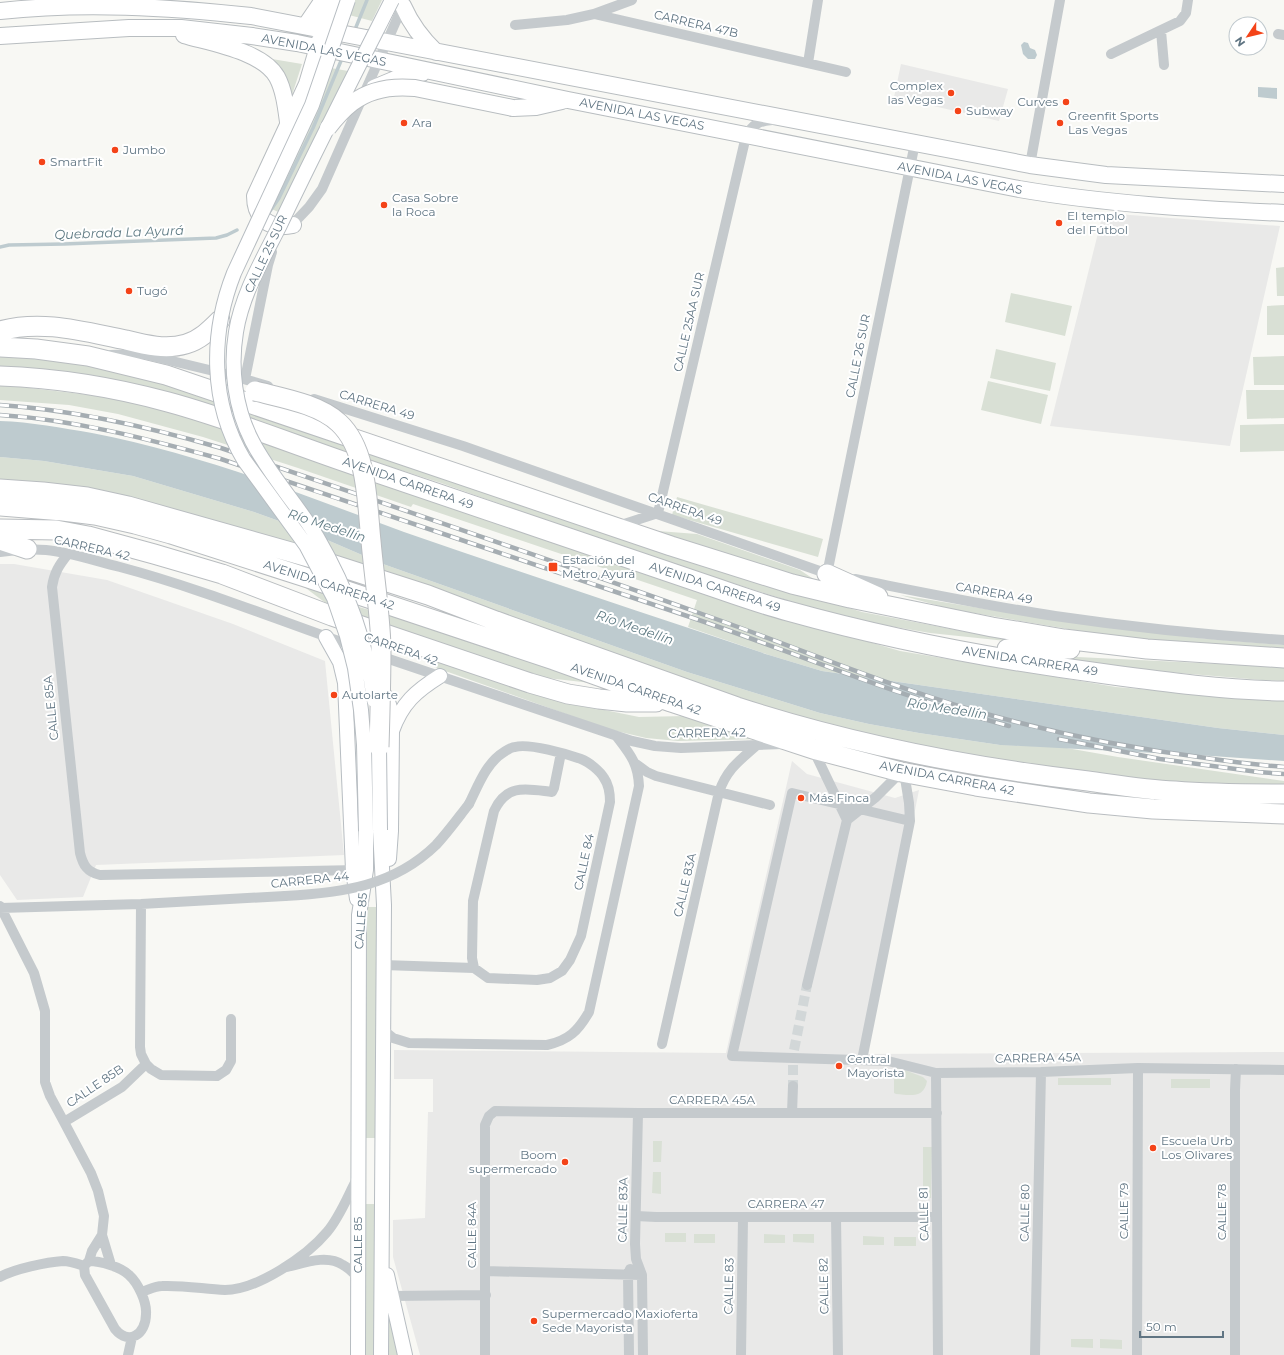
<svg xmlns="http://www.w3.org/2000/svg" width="1284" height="1355" font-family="Montserrat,sans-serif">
  <rect width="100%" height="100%" fill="#f8f8f4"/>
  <path fill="#e9e9e8" d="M 901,64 L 1008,89 L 999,121 L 894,97 Z
    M 1103,213 L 1280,226 L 1230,446 L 1050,426 Z
    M 0,564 L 14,564 L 107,580 L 233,624 L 325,661 L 344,855 L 96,865 L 83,897 L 17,900 L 0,875 Z
    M 792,761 L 807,774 L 895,798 L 919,790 L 867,1054 L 1284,1052 L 1284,1355 L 420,1355 L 393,1257 L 393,1220 L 425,1218 L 428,1112 L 433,1112 L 433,1079 L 394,1079 L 394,1050 L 726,1053 Z"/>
  <path fill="#d9e0d5" d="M 354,0 L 382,0 L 372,21 L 349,15 Z
    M 272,59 L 302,64 L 292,95 L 286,81 Z
    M 331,68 L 348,71 L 283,214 L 267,207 Z
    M 1284,267 L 1284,296 L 1277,296 L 1276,268 Z
    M 1011,293 L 1072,306 L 1065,336 L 1005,322 Z
    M 1284,305 L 1284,335 L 1267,335 L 1267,306 Z
    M 996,349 L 1056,363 L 1050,391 L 990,378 Z
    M 0,356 L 77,363 L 132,374 L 803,594 L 862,612 L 1024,643 L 930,633 L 861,621 L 805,606 L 632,551 L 441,483 L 301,438 L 0,370 Z
    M 1284,356 L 1284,385 L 1254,385 L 1253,357 Z
    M 988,381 L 1048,395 L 1041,424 L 981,410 Z
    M 0,386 L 13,386 L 98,396 L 167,410 L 783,617 L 900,651 L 1116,687 L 1284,701 L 1284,735 L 1218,728 L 822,671 L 769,655 L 688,627 L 697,600 L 413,504 L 411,507 L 298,468 L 203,437 L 118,414 L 69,405 L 0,400 Z
    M 1246,390 L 1284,390 L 1284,418 L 1247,419 Z
    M 1284,424 L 1284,451 L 1240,452 L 1240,425 Z
    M 0,457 L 44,461 L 133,476 L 254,512 L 304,530 L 383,564 L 687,672 L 820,713 L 869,724 L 919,733 L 1000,745 L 1061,747 L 1118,757 L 1284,781 L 1284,786 L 1175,784 L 932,752 L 751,705 L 383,572 L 0,482 Z
    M 677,497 L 823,539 L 818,557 L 672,515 Z
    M 645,530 L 697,534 L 800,570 L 821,584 Z
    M 303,586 L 359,607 L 481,642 L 591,683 L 547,678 L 392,627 L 327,604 Z
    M 900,595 L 998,611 L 1199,638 L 1284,645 L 1284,650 L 1237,648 L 1116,637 L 950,609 Z
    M 1016,654 L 1284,667 L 1284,681 L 1262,680 L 1155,671 Z
    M 433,659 L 570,703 L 639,717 L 685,716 L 761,739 L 678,741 L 646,738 L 608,729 L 434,667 Z
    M 367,907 L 377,907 L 375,1138 L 365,1138 Z
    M 894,1067 L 897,1067 L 923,1077 L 927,1081 C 924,1099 910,1095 896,1094 L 894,1093 Z
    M 1058,1078 L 1111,1078 L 1111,1085 L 1058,1085 Z
    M 1171,1079 L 1210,1079 L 1210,1088 L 1171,1088 Z
    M 653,1141 L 662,1141 L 661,1162 L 653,1162 Z
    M 923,1147 L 932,1147 L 931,1198 L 923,1198 Z
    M 653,1172 L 661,1172 L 661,1194 L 652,1193 Z
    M 365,1204 L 376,1204 L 374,1355 L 363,1355 Z
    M 665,1233 L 686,1233 L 686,1242 L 665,1242 Z
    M 694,1234 L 715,1234 L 715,1243 L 694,1243 Z
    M 764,1234 L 785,1235 L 785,1243 L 764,1243 Z
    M 793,1234 L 814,1234 L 814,1243 L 793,1242 Z
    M 863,1236 L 884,1237 L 884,1245 L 863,1245 Z
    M 894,1237 L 916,1237 L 916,1246 L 894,1246 Z
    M 388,1301 L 399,1355 L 389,1355 Z
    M 1071,1339 L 1093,1339 L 1093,1348 L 1071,1347 Z
    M 1100,1339 L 1122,1340 L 1122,1349 L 1100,1348 Z"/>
  <path fill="#becbcf" d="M 1024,42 L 1028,43 L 1030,48 L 1035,50 L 1037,55 L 1035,59 L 1028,59 L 1023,54 L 1021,45 Z
    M 1258,87 L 1277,88 L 1277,99 L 1258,97 Z
    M 0,421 C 31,422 62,428 92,433 C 153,445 213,463 271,483 C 316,499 360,516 404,532 C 525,574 647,614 769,655 L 822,671 L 1218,728 L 1284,735 L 1284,761 L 1212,756 L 1000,745 L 919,733 L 869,724 L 820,713 L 687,672 L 383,564 L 304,530 L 254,512 L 133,476 L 44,461 L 0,457 Z"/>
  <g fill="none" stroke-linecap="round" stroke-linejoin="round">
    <path stroke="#becbcf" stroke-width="3.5" d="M 354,32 L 367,0
      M 268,214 L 279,198 L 313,128 L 343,56
      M 0,247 L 9,245 L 64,244 L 216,238 L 227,235 L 237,230"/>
    <path stroke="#d2d7d8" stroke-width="10" stroke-dasharray="10 5" stroke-linecap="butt" d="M 794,1050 L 807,985
      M 793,1065 L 793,1086"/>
    <defs>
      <path id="secondary" d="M 326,637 L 340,662 L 345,683 L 353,870 L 357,899
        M 379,687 C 391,701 391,711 392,729
        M 380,830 L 384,905 L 381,1355
        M 389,859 L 391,831 L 392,731 C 402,703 416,691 440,676
        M 387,1275 L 405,1355
        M 358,1355 L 359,915 L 366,870 L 366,831"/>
      <path id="primary" d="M 403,6 C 411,24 421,38 436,52
        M 0,11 C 84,2 167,7 251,16 L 1030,165 L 1106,175 L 1284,184
        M 306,25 L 323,0
        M 184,35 C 211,43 262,51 277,77 C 284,90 286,107 288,122
        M 0,36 L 129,28 L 181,28 L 252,36 L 297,43 L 568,100 L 1019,189 C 1106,204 1195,209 1284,213
        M 374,88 L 398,78 L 422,73
        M 513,108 L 536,107 L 562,101
        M 293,225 C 270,230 255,219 255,196 L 307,84 L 332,0"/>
      <path id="highway" d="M 0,331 C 42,319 85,332 126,340 C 146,345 166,350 186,344 C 200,340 210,330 220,320
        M 0,347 L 36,349 L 88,356 L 166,375 L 671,546 L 792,584 L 850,598 L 992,627 L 1064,639 L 1147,649 L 1284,658
        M 0,376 C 57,378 113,387 168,402 C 231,419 292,444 354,465 C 476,506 597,548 719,589 C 742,597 765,605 788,611 C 892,640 999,660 1106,674 C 1165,682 1224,690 1284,691
        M 0,489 L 43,492 L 87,497 L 128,506 L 319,560 L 428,595 L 496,621 L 737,707 C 851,744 969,767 1088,781 C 1117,785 1146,790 1175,791 C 1211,794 1248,794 1284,794
        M 0,506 L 63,511 L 95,515 L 135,524 L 171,534 L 305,577 L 554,660 L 671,702 L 813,749 L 901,772 L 976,786 L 1089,803 L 1153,809 L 1284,814
        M 0,529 L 56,530 L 88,536 L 154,554 L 222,574 L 332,616 L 530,683 L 568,694 L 599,699 L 627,702 L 656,702
        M 0,540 L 27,549
        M 827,574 L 878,597
        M 1007,649 L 1070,649"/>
    </defs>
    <use href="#secondary" stroke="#b7bdc2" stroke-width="16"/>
    <use href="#primary" stroke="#b8bdc0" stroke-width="18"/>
    <use href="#highway" stroke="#b9bdc0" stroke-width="21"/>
    <path stroke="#c5cacd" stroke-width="10" d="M 594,14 L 632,0
      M 515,25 L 567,20 L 594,14 L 846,72
      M 1161,31 L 1164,65
      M 1278,34 L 1284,35
      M 1111,54 L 1180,21 L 1186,13 L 1188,0
      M 808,63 L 818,0
      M 1030,165 L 1060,0
      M 289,228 L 309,207 L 322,189 L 404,3
      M 110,355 L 143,354 L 226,374 L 268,386
      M 245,379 L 268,265 L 272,252
      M 314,399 L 463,446 L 831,575
      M 618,526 L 658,513 L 746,136 C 753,124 759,121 772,120
      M 0,552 C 15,550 30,549 46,550 C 70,552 95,561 120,567 C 199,588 275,619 353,646
      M 68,554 C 59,565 54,573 52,587 L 80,853 C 83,865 87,872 100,875 L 359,870
      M 827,574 L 915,143
      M 855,579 C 921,592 988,606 1055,616 C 1130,627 1207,635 1284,640
      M 377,655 L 632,741 L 655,746 L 681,748 L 782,744
      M 636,764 L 647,772 L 656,776 L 770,805
      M 469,804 C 478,786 486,763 504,752 C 507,750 512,747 515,747 C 529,743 567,754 581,759 C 589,762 600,771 604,778 C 609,785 610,794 610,802 L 581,936 L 570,960 L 562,971 L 550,978 L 537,980 L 488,978 L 474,968 L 472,958 L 473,901 L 494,811 C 507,783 527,789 552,792 L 554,788 L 561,753
      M 847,820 L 876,797 L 901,772
      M 910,821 L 792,793 L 732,1056 L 888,1061 L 936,1073 L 1041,1072 L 1138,1068 L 1284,1070
      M 141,904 L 140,1047 L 141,1054 L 146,1064 L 151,1069 L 161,1075 L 217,1076 L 226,1070 L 231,1061 L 231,1019
      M 0,906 L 34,973 L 45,1011 L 45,1082 L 50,1096 L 64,1122
      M 0,908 L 141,904 L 285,896
      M 383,965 L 474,968
      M 807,985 L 847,820 L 813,749
      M 383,1030 L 393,1038 L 409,1043 L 547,1045 C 569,1040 578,1031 589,1012 L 639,786 C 638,763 630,754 617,737
      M 662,1044 L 719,792 C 727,769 739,761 757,745
      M 862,1060 L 910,821 L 909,803 L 904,772
      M 936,1073 L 938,1355
      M 638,1113 L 635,1244 L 636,1259 L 642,1275 L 643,1355
      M 792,1113 L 793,1086
      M 636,1216 L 656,1217 L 937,1217
      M 836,1217 L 838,1355
      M 89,1261 C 100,1261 121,1267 129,1275 C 138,1283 147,1302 146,1314 C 146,1334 129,1346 115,1329 L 85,1275 L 84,1266 Z
      M 89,1261 L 92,1251 L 102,1235
      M 111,1265 L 102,1235 L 104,1216 L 98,1191 L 91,1173 L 64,1122 L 122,1087 L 146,1064
      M 287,1267 C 304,1263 327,1254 343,1265 C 349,1268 353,1273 358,1277
      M 485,1271 L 642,1275
      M 0,1277 C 14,1269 47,1262 63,1261 C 70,1261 78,1264 84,1266
      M 141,1292 C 148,1290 155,1286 162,1286 C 183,1285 204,1289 225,1290 C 257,1290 307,1256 327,1232 C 340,1217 348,1195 358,1177
      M 391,1296 L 486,1295
      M 128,1355 L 132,1337
      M 485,1355 L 485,1125 L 489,1116 L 495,1111 L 638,1113 L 937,1113
      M 629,1355 L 628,1274 L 630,1269
      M 741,1355 L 743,1218
      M 1035,1355 L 1041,1072
      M 1137,1355 L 1138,1068
      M 1235,1355 L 1235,1090 L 1236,1069"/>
    <use href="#secondary" stroke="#fff" stroke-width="14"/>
    <use href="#primary" stroke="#fff" stroke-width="16"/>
    <use href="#highway" stroke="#fff" stroke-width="19"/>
    <defs>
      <path id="rail" d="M 0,405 C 75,410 149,427 221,448 C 381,502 542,557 702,614 C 793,646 883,684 976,711 C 1052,733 1128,748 1206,758 C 1232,762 1258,765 1284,767
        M 0,415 C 76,420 148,439 221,459 C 379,513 538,565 696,619 C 801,655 902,698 1009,726
        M 1059,739 L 1160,759 L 1258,772 L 1284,774"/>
    </defs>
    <use href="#rail" stroke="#a5adb2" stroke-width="4.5"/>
    <use href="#rail" stroke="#fff" stroke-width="3" stroke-dasharray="9" stroke-linecap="butt"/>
    <defs>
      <path id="secondary-bridge" d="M 348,0 L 312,105 L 234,273 C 210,334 210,403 244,460 L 306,545 L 334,598 L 347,636 L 355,668 L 361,710 L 364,745 L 366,831
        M 374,700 C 367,643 346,587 317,537 C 297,504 270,476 252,441 C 235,408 230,368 236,332 C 242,294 263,259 280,225 C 316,149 354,75 392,0
        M 378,737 L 379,747 L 380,830"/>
      <path id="primary-bridge" d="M 328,128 C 335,119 343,110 352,103 C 370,89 394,86 415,88 L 513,108"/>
      <path id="highway-bridge" d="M 255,391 C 282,398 319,404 339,423 C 368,450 367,504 371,541 C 374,576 380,612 381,647 C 381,680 380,714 379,747"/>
    </defs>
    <use href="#secondary-bridge" stroke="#b7bdc2" stroke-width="16" stroke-linecap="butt"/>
    <use href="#primary-bridge" stroke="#b8bdc0" stroke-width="18" stroke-linecap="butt"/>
    <use href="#highway-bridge" stroke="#b9bdc0" stroke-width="21" stroke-linecap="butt"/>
    <path stroke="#c5cacd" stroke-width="10" d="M 285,896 C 342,893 394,886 436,845 C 448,832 458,818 469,804"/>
    <use href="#secondary-bridge" stroke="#fff" stroke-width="14"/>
    <use href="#primary-bridge" stroke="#fff" stroke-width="16"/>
    <use href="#highway-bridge" stroke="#fff" stroke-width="19"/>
  </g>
  <g fill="#f44318" stroke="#fff" stroke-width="1.5">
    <circle cx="951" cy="93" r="4"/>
    <circle cx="1066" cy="102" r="4"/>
    <circle cx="958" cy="111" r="4"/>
    <circle cx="404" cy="123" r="4"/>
    <circle cx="1060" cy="123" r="4"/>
    <circle cx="115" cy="150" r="4"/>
    <circle cx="42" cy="162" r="4"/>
    <circle cx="384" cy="205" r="4"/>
    <circle cx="1059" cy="223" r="4"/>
    <circle cx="129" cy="291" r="4"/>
    <rect x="548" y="562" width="10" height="10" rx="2"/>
    <circle cx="334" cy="695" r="4"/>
    <circle cx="801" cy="798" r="4"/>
    <circle cx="839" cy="1066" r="4"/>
    <circle cx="1153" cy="1148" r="4"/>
    <circle cx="565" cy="1162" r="4"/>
    <circle cx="534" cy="1321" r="4"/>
  </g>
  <g text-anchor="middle" stroke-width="4" stroke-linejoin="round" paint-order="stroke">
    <g font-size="12" fill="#607583" stroke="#fff">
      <text transform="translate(696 24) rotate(13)" y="4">CARRERA 47B</text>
      <text transform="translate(324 50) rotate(11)" y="4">AVENIDA LAS VEGAS</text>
      <text transform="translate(642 114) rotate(11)" y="4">AVENIDA LAS VEGAS</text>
      <text transform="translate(960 178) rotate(11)" y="4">AVENIDA LAS VEGAS</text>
      <text transform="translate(266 254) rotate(-65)" y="4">CALLE 25 SUR</text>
      <text transform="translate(689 322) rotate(-77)" y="4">CALLE 25AA SUR</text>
      <text transform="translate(858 356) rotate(-79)" y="4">CALLE 26 SUR</text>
      <text transform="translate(377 405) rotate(17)" y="4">CARRERA 49</text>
      <text transform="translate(408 483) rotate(19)" y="4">AVENIDA CARRERA 49</text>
      <text transform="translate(685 509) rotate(19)" y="4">CARRERA 49</text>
      <text transform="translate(92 548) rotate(13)" y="4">CARRERA 42</text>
      <text transform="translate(329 585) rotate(18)" y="4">AVENIDA CARRERA 42</text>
      <text transform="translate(715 587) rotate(18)" y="4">AVENIDA CARRERA 49</text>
      <text transform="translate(994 593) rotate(10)" y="4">CARRERA 49</text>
      <text transform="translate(401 649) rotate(19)" y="4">CARRERA 42</text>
      <text transform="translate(1030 661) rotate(9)" y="4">AVENIDA CARRERA 49</text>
      <text transform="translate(636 689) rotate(19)" y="4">AVENIDA CARRERA 42</text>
      <text transform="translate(51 708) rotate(-96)" y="4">CALLE 85A</text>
      <text transform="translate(707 733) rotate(-1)" y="4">CARRERA 42</text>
      <text transform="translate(947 778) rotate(11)" y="4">AVENIDA CARRERA 42</text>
      <text transform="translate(584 862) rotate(-78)" y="4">CALLE 84</text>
      <text transform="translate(310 880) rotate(-6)" y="4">CARRERA 44</text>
      <text transform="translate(685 885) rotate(-77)" y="4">CALLE 83A</text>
      <text transform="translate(361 921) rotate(-86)" y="4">CALLE 85</text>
      <text transform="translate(1038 1058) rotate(-1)" y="4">CARRERA 45A</text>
      <text transform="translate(95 1086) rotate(-34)" y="4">CALLE 85B</text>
      <text x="712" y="1104">CARRERA 45A</text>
      <text x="786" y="1208">CARRERA 47</text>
      <text transform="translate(623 1210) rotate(-89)" y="4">CALLE 83A</text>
      <text transform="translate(1124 1211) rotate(-90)" y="4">CALLE 79</text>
      <text transform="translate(1222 1212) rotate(-90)" y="4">CALLE 78</text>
      <text transform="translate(1025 1213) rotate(-89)" y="4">CALLE 80</text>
      <text transform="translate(924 1214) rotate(-91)" y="4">CALLE 81</text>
      <text transform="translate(472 1235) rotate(-90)" y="4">CALLE 84A</text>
      <text transform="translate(358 1245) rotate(-90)" y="4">CALLE 85</text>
      <text transform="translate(729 1286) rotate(-89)" y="4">CALLE 83</text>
      <text transform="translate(824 1286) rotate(-91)" y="4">CALLE 82</text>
    </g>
    <g font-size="12" fill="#607583" stroke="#fff" text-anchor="start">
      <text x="943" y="90" text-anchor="end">Complex<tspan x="943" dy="14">las Vegas</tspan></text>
      <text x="1058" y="106" text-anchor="end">Curves</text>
      <text x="966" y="115">Subway</text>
      <text x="1068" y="120">Greenfit Sports<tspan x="1068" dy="14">Las Vegas</tspan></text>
      <text x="412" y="127">Ara</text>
      <text x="123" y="154">Jumbo</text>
      <text x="50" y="166">SmartFit</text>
      <text x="392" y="202">Casa Sobre<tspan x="392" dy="14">la Roca</tspan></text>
      <text x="1067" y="220">El templo<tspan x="1067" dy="14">del Fútbol</tspan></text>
      <text x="137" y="295">Tugó</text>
      <text x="562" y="564">Estación del<tspan x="562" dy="14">Metro Ayurá</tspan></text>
      <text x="342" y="699">Autolarte</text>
      <text x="809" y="802">Más Finca</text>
      <text x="847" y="1063">Central<tspan x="847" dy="14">Mayorista</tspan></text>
      <text x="1161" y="1145">Escuela Urb<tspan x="1161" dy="14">Los Olivares</tspan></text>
      <text x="557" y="1159" text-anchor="end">Boom<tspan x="557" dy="14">supermercado</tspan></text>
      <text x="542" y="1318">Supermercado Maxioferta<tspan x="542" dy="14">Sede Mayorista</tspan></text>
    </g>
    <g font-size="13" font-style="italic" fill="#5f7b84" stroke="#fff">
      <text transform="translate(119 232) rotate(-2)" y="5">Quebrada La Ayurá</text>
      <text transform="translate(327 525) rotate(18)" y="5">Río Medellín</text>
      <text transform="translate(635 627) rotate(19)" y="5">Río Medellín</text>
      <text transform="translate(947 708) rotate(9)" y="5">Río Medellín</text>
    </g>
  </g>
  <g transform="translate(1248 36) rotate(235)"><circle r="19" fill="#ffffff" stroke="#bfc8cd"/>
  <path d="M0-3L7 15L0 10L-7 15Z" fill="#f44318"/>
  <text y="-6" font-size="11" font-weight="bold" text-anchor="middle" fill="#607583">N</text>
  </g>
  <path d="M1140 1331v6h83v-6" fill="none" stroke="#607583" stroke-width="2"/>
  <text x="1146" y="1331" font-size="12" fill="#607583" stroke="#ffffff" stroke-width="3" paint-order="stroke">50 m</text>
</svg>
